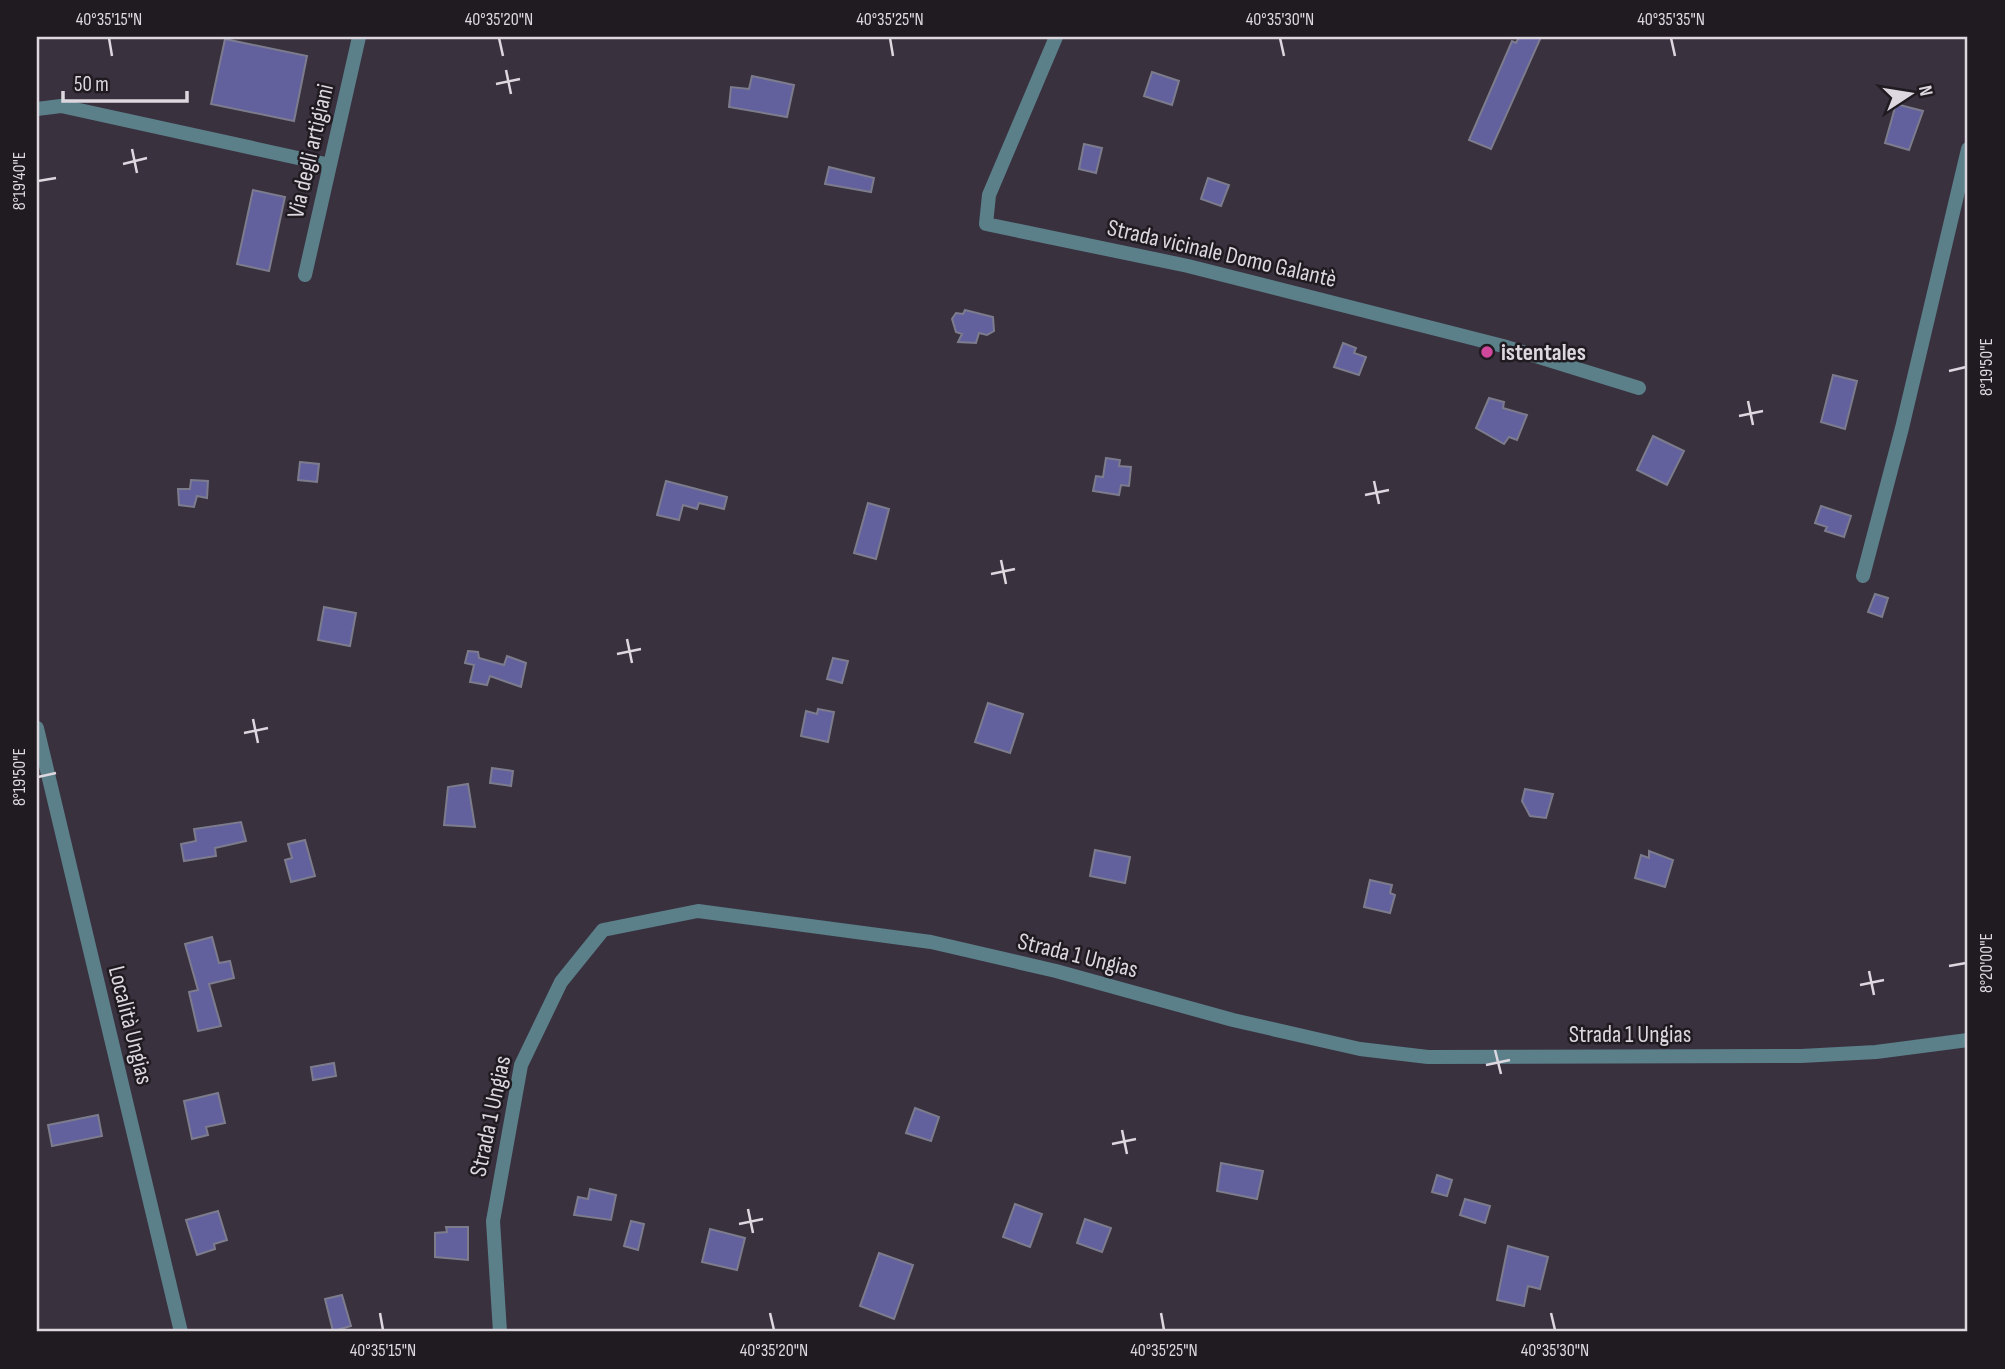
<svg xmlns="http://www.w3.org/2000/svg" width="2005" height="1369" font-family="'Sofia Sans Condensed',sans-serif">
  <rect width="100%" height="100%" fill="#3a313e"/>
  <path fill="#63609e" stroke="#7c7c8d" stroke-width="2" d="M 1519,37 L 1541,37 L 1491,149 L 1469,140 L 1512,41 L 1516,43 Z
    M 225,39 L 307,56 L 294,121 L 211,104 Z
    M 1152,72 L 1179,81 L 1172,105 L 1144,96 Z
    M 752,76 L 794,85 L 787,117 L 729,107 L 731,87 L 749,89 Z
    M 1896,104 L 1923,111 L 1909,150 L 1885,143 Z
    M 1084,144 L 1102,148 L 1096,173 L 1079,169 Z
    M 829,167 L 874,178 L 871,192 L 825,184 Z
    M 1208,178 L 1229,185 L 1221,206 L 1201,199 Z
    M 253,190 L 285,197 L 269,271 L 237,264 Z
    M 965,310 L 993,317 L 994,331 L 987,335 L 979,333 L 976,343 L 958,342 L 962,334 L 956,332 L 952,319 L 956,313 L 963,314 Z
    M 1343,343 L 1356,348 L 1354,353 L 1366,357 L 1359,375 L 1334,367 Z
    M 1833,375 L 1857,381 L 1845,429 L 1821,422 Z
    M 1489,398 L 1504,402 L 1503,408 L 1527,415 L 1517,440 L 1509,437 L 1504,444 L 1476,428 Z
    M 1653,436 L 1684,451 L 1667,485 L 1637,470 Z
    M 1106,458 L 1120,460 L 1119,466 L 1131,467 L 1129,486 L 1121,485 L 1119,495 L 1093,491 L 1096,476 L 1103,477 Z
    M 300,462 L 319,464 L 317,482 L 298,480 Z
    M 191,480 L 208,481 L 207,498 L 197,496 L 194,507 L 179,505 L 178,489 L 190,489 Z
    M 666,481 L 727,497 L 724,509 L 699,503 L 697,509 L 683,505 L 679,520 L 657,515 Z
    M 868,503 L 889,509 L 876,559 L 854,553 Z
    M 1821,506 L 1851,516 L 1844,537 L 1825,531 L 1827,527 L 1815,523 Z
    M 1875,594 L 1888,598 L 1882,617 L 1868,612 Z
    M 324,607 L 356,613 L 350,646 L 318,640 Z
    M 468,651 L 478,652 L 479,658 L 504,665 L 507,656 L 526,663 L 521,687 L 490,676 L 487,685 L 470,682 L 474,665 L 465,663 Z
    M 833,658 L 848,661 L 842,683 L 827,679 Z
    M 988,703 L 1023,714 L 1010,753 L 975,742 Z
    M 818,709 L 834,712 L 828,742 L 801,736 L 806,711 L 817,714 Z
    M 492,768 L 513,771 L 511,786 L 490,783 Z
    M 468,784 L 475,827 L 444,825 L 448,787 Z
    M 1525,789 L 1553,794 L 1546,818 L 1530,816 L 1522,801 Z
    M 241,822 L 246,841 L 215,848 L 216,856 L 184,861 L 181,844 L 196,841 L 194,829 Z
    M 305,840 L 315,876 L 291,882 L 285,860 L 292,858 L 288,844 Z
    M 1095,850 L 1130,857 L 1125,883 L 1090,876 Z
    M 1649,851 L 1673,860 L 1665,887 L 1635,878 L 1641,855 L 1649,858 Z
    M 1370,880 L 1392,885 L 1390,893 L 1395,895 L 1390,913 L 1364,907 Z
    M 212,937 L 219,963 L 230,961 L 234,978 L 209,984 L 221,1026 L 198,1031 L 189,992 L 198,990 L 185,944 Z
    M 334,1063 L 336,1076 L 313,1080 L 311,1067 Z
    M 218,1093 L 225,1123 L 206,1127 L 208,1135 L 192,1139 L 184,1101 Z
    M 915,1108 L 939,1117 L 931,1141 L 906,1133 Z
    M 98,1115 L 102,1136 L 52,1146 L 48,1125 Z
    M 1221,1163 L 1263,1171 L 1257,1199 L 1217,1191 Z
    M 1437,1175 L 1452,1180 L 1447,1196 L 1432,1192 Z
    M 590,1189 L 616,1195 L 611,1220 L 574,1215 L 578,1197 L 588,1199 Z
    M 1465,1199 L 1490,1206 L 1485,1223 L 1460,1215 Z
    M 1015,1204 L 1042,1214 L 1030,1247 L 1003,1237 Z
    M 218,1211 L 227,1240 L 214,1244 L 215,1249 L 197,1255 L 186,1220 Z
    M 1085,1219 L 1111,1228 L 1102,1252 L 1077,1243 Z
    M 631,1221 L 644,1224 L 638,1250 L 624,1246 Z
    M 446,1227 L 468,1227 L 468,1260 L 435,1257 L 435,1233 L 447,1232 Z
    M 710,1229 L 745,1238 L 737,1270 L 702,1262 Z
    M 1508,1246 L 1548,1257 L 1540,1289 L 1528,1286 L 1524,1306 L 1497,1300 Z
    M 879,1253 L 913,1265 L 894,1319 L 860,1306 Z
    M 342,1295 L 351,1326 L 333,1331 L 325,1299 Z"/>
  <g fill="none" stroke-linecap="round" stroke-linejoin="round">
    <path stroke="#5b808a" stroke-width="14" d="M 1056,37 L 989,195 L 986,224 L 1188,266 L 1503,346 L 1639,388
      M 37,109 L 61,106 L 330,165
      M 305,275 L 359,37
      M 1863,576 L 1902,428 L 1968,149
      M 37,728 L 181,1332
      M 500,1332 L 493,1221 L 521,1065 L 561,982 L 603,930 L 698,911 L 931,942 L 1056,971 L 1233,1020 L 1360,1049 L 1428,1057 L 1801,1056 L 1876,1052 L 1968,1040"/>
  </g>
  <path fill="none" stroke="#ddd7df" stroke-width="2.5" d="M 109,38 L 112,56M 499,38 L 503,56M 890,38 L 893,56M 1280,38 L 1284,56M 1671,38 L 1675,56M 506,70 L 511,94M 496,84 L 520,79M 132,149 L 137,173M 123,164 L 147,158M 38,181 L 56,178M 1949,371 L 1966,367M 1748,401 L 1753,425M 1739,416 L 1763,411M 1374,481 L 1379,504M 1365,495 L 1389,490M 1001,560 L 1006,584M 991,574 L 1015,569M 627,639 L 632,663M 617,654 L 641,649M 253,719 L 258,743M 244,733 L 268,728M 38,777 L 56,773M 1949,966 L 1966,963M 1869,971 L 1874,995M 1860,985 L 1884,980M 1495,1050 L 1501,1074M 1486,1065 L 1510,1060M 1122,1130 L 1127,1154M 1112,1144 L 1136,1139M 748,1209 L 753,1233M 739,1224 L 763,1219M 380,1313 L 383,1330M 770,1313 L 774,1330M 1161,1313 L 1164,1330M 1551,1313 L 1555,1330"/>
  <circle fill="#d1479c" stroke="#1f1b20" stroke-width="2.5" cx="1487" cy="352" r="7"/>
  <g text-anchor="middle" stroke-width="5" stroke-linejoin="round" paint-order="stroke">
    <g font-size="24" fill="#ddd7df" stroke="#1f1b20">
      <text transform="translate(310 151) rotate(-77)" y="8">Via degli artigiani</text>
      <text transform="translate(1222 253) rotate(13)" y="8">Strada vicinale Domo Galantè</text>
      <text transform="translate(1078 955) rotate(14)" y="8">Strada 1 Ungias</text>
      <text transform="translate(131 1025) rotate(76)" y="8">Località Ungias</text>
      <text x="1630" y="1042">Strada 1 Ungias</text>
      <text transform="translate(490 1116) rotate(-78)" y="8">Strada 1 Ungias</text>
    </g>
    <g font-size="24" font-weight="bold" fill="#ddd7df" stroke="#1f1b20" text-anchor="start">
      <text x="1501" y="360">istentales</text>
    </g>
  </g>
  <rect width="2005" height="1369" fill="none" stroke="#1f1b20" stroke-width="77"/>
  <g transform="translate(1910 94) rotate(78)" stroke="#1f1b20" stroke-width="5" paint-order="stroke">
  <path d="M0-5L12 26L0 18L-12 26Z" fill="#ddd7df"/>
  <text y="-10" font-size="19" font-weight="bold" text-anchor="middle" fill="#ddd7df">N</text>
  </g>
  <path d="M63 91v10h124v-10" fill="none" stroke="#ddd7df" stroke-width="3.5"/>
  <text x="74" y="91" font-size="21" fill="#ddd7df" stroke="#1f1b20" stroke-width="5" paint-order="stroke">50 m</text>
  <rect x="38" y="38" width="1928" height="1292" fill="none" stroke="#ddd7df" stroke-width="2.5"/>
  <g font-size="18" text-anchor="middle" fill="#ddd7df">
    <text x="109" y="25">40°35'15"N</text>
    <text x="499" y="25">40°35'20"N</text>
    <text x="890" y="25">40°35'25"N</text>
    <text x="1280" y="25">40°35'30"N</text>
    <text x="1671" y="25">40°35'35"N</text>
    <text transform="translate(19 181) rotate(-90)" y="6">8°19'40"E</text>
    <text transform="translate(1986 367) rotate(-90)" y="6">8°19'50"E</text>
    <text transform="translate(19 777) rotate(-90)" y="6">8°19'50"E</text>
    <text transform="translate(1986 963) rotate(-90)" y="6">8°20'00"E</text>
    <text x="383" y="1356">40°35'15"N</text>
    <text x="774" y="1356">40°35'20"N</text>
    <text x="1164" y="1356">40°35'25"N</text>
    <text x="1555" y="1356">40°35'30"N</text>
  </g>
</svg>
